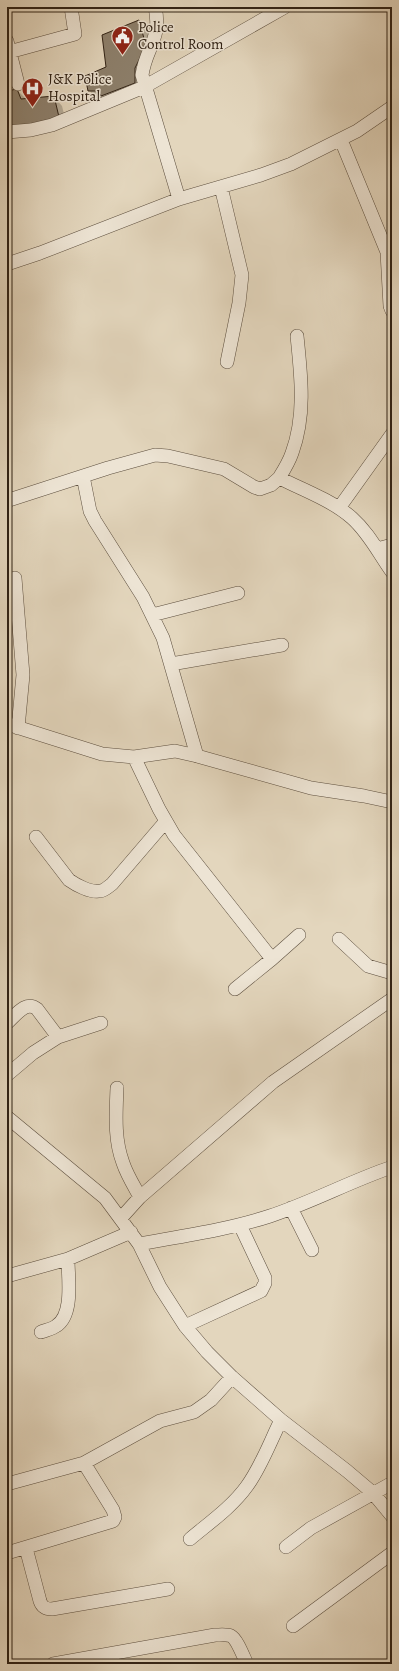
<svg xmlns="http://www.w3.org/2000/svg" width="399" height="1671" font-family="Alegreya,serif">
  <rect width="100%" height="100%" fill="#e3d6bd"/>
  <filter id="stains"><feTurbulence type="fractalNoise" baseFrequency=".005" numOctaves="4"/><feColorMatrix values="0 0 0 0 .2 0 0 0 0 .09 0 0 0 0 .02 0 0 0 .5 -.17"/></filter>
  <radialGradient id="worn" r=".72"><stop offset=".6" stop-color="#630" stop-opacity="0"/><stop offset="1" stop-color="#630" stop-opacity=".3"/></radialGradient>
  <path fill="#0003" d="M 139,21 L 148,30 L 155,55 L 143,77 L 143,92 L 97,99 L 89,90 L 107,68 Z
    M 17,90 L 26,99 L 54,97 L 62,106 L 67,126 L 7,92 Z"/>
  <path fill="#8d806c" stroke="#302215" d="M 139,20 L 146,46 L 135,68 L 135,83 L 101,96 L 98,91 L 88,91 L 85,76 L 106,67 L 102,35 Z
    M 17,89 L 21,99 L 54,96 L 59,117 L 26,126 L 7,127 L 7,91 Z"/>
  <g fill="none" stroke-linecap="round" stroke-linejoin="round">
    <defs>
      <path id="minor" d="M 155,7 C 162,39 146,47 142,75 L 179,199
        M 7,41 L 18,84
        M 9,52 L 75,34 L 71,7
        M 7,132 L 31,130 L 52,125 L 144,87 L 285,7
        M 341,140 L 387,252 L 390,306 L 392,311
        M 221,187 L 242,275 L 239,303 L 227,362
        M 7,264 L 40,253 L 179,199 L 261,175 L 291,164 L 357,131 L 392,107
        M 83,476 L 90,511 L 95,521 L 143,597 L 163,638 L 197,756
        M 279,478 C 284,470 289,462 292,453 C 306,415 301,375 297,336
        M 9,500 L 108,468 L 155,455 L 168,456 L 224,469 L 254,487 L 260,489 L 271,485 L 279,478 C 302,489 333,501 352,518 C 369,533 379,554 392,572
        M 339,508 L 392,434
        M 377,549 L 392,545
        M 15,578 L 23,675 L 18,728
        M 152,615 L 238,593
        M 171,664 L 282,645
        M 7,724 L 102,754 L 134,757 L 175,751 L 197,756 L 311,788 L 364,796 L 392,802
        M 134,757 L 159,809 L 174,835 L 272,959
        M 36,837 L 69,880 C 76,885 91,893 100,891 C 104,891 108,887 112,884 L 166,821
        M 339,939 L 368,966 L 392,973
        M 235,989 L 272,959 L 299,935
        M 7,1023 C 16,1015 26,1000 37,1009 L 58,1037
        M 7,1075 L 33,1053 L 58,1037 L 101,1023
        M 117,1088 C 116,1114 114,1139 123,1163 C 127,1175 134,1186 140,1197
        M 7,1117 L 105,1198 L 139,1244 L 160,1287 L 185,1326 L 207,1352 L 232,1377 L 281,1420 L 347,1471 L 373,1493 L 392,1516
        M 291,1208 L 312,1250
        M 121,1218 L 140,1197 L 273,1082 L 392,999
        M 139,1244 C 183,1236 227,1230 270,1216 C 312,1202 351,1181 392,1167
        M 7,1276 L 68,1259 L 131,1232
        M 185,1326 L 261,1291 L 265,1283 L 265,1278 L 240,1225
        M 41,1332 C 46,1330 52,1329 56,1326 C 74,1315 68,1278 68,1259
        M 7,1484 L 84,1463 L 160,1421 L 194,1412 L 211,1400 L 232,1377
        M 190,1539 C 209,1523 232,1507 247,1486 C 261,1467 270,1442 281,1420
        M 286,1547 L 311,1528 L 392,1483
        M 26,1548 L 40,1601 C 42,1607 45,1609 52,1609 L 168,1589
        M 7,1553 L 113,1521 L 115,1517 L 113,1510 L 84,1463
        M 293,1626 L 392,1553
        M 53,1664 L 215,1635 C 220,1635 227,1634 231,1636 C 237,1639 244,1658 247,1664"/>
    </defs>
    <use href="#minor" stroke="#5d4f3f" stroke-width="14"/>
    <use href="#minor" stroke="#ede4d4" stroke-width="13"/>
  </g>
  <defs>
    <symbol id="civic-pin" viewBox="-11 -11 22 30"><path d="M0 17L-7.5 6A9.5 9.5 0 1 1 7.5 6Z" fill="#8f2418" stroke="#ede4d4"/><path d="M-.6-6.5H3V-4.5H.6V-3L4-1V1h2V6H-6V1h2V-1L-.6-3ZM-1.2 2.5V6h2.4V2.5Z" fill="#fff"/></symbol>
    <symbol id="hospital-pin" viewBox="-11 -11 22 30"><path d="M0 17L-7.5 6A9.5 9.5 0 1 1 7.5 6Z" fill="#8f2418" stroke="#ede4d4"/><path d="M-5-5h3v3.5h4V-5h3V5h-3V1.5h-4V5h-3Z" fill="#fff"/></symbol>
  </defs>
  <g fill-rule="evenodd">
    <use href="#civic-pin" x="110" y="24" width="25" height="34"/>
    <use href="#hospital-pin" x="20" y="76" width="25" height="34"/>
  </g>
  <g text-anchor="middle" stroke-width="3" stroke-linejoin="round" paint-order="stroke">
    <g font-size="15" fill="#302215" stroke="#ede4d4" text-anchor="start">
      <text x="138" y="32">Police<tspan x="138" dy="17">Control Room</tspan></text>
      <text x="48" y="84">J&amp;K Police<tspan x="48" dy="17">Hospital</tspan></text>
    </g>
  </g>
  <rect width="399" height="1671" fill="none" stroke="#e3d6bd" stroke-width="24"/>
  <rect x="8" y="8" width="383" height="1655" fill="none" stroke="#302215" stroke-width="2"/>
  <rect x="12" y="12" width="375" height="1647" fill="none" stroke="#302215"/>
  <rect width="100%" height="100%" filter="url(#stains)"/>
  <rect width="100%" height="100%" fill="url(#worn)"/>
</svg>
